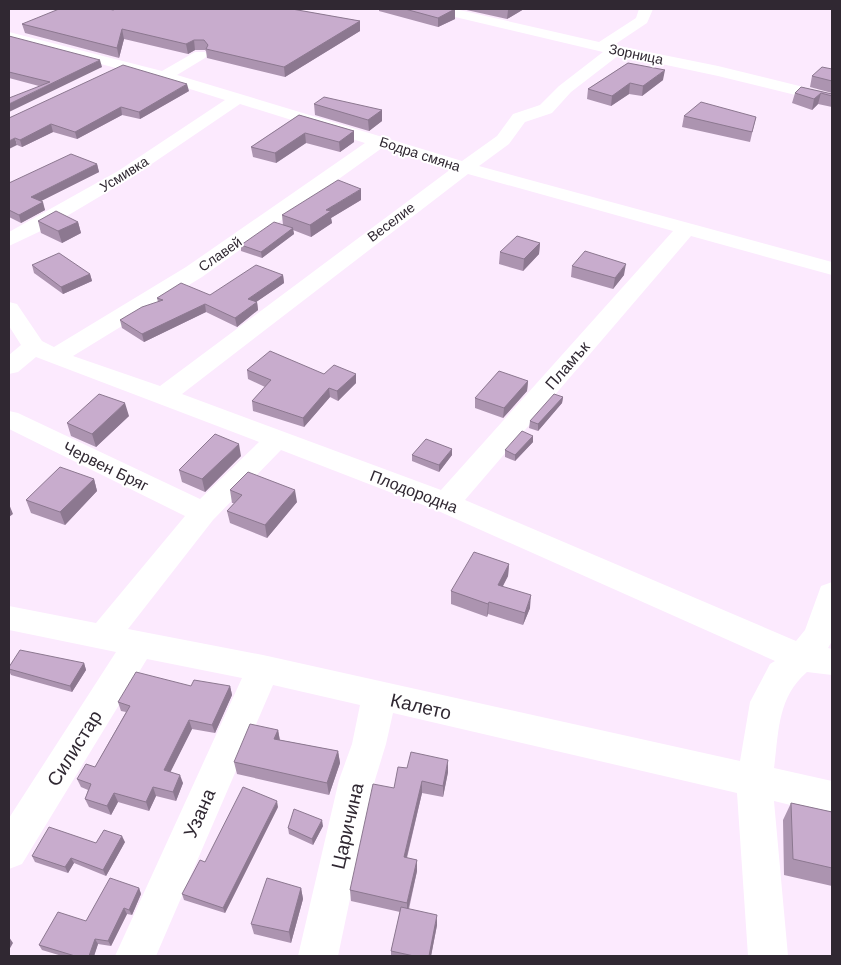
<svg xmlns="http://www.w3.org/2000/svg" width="841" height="965" font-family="Arial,sans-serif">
  <rect width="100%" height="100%" fill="#fceafe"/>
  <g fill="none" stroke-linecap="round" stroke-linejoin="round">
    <path fill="#fff" fill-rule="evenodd" d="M 432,9 L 455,9 L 599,42 L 636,18 L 639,9 L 653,9 L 647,23 L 614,45 L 718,66 L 832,94 L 832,104 L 718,76 L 619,55 L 571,92 L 552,113 L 525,122 L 509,144 L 479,166 L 832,262 L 832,275 L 691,236 L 465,500 L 796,641 L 805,630 L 821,586 L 832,582 L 832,641 L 828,648 L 832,649 L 832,675 L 807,672 C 777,698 779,732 774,768 L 832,781 L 832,815 L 774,801 L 788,956 L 748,956 L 737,793 L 393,713 L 386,744 L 375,780 L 338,956 L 298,956 L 339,780 L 352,744 L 360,705 L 273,685 L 156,956 L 115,956 L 242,678 L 147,659 L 22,864 L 9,869 L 9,818 L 116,652 L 9,630 L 9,606 L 96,623 L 185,516 L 9,429 L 9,411 L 18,413 L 200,499 L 259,442 L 36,357 L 18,372 L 9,374 L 9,355 L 21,345 L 9,326 L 9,302 L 17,304 L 42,341 L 54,347 L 186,267 L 365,143 L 240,104 L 131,178 L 45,229 L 9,246 L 9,232 L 118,171 L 225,100 L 158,79 L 9,40 L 9,32 L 162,71 L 195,52 L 205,52 L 208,55 L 205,58 L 177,75 L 462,161 L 497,136 L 513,114 L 540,105 L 559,86 L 603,52 L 434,12 ZM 382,148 L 451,169 L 160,386 L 73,356 L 202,277 ZM 468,174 L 673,231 L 441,490 L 182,394 ZM 281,450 L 436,510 L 775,661 L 770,664 L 750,702 L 740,761 L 263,655 L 128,629 L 213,520 Z"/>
  </g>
  <path fill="#ac94b0" d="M 116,9 L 299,9 L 297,10 L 360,21 L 360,31 L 285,77 L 207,58 L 206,51 L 205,50 L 195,50 L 188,54 L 124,39 L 119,58 L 25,33 L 22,24 Z
    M 379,9 L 455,9 L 455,19 L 438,27 L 379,11 Z
    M 462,9 L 524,9 L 507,19 Z
    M 9,36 L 102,67 L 39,86 L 9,78 Z
    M 628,63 L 663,80 L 642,96 L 629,94 L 611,106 L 587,99 L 588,89 Z
    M 832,69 L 832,93 L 810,87 L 812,76 Z
    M 801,87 L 832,94 L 832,107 L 818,104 L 812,110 L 792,103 L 795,93 Z
    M 189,91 L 140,119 L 122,115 L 77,139 L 53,132 L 22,147 L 17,145 L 9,118 Z
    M 314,104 L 382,110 L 382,121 L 369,131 L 315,115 Z
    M 299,115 L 354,131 L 354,142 L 340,152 L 306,143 L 276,163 L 253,157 L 251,147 Z
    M 684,116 L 756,117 L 750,142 L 682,127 Z
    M 97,164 L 99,172 L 41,201 L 45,210 L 21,223 L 9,217 L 9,183 Z
    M 361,200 L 331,218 L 332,223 L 311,237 L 293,230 L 294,234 L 262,258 L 241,251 L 241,245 L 283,225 L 282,215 Z
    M 38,221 L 78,222 L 81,233 L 62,243 L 41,233 Z
    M 540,243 L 539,254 L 523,271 L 499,264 L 500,252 Z
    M 32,265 L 90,274 L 92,281 L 63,294 L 34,273 Z
    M 572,266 L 624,275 L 613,289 L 571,277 Z
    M 283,275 L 284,283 L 256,302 L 257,302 L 258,310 L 237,327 L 206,312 L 144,342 L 122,328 L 120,320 L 158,302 L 157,298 L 210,295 Z
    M 247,370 L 324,374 L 356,374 L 356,383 L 338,401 L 330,397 L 304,427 L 253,411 L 252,401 L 265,387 L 248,379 Z
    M 528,381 L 527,391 L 503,418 L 475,408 L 475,398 Z
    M 563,397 L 562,403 L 538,431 L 529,428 L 530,421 Z
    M 129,416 L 96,447 L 71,436 L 67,423 Z
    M 533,436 L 533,442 L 515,461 L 505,457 L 505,450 Z
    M 412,455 L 452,455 L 439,472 L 412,461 Z
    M 241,456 L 205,492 L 182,482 L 179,470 Z
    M 94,479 L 97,491 L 65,525 L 31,513 L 26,500 Z
    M 230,490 L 297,502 L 267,538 L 230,523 L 227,511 L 234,503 L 232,503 Z
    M 509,564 L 508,576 L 503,586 L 530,608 L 523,625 L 488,614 L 487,617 L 451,604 L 451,591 Z
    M 84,663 L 86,670 L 72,692 L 11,675 L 9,671 L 9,667 Z
    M 191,686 L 230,686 L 232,695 L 215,733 L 192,729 L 170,772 L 183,783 L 176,801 L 156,796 L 149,811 L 118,802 L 111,815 L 89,807 L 85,799 L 88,790 L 81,787 L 77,779 L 95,767 L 126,712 L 121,711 L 118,702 Z
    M 278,730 L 280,740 L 338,751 L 340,763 L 329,795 L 237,774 L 234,762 Z
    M 407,768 L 448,772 L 443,797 L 422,793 L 407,858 L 417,860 L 417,871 L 409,909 L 437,925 L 431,956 L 391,956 L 391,951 L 400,912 L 351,901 L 350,890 L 394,788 Z
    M 791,803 L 832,812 L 832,886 L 784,875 L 783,820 Z
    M 278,807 L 225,913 L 184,900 L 182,894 L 205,862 Z
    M 323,826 L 313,845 L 289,834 L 288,828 Z
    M 125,842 L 106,876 L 74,863 L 68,873 L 35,862 L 32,856 L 96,843 Z
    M 139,888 L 141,894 L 132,915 L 127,914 L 111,946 L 98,944 L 94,956 L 62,956 L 42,950 L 39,945 L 86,921 Z
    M 301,888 L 303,899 L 291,943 L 254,934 L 251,924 Z"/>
  <path fill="#8c7890" d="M 455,9 L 455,19 L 438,27 L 438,18 Z
    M 509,9 L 524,9 L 507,19 L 508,10 Z
    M 360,21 L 360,31 L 285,77 L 284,67 Z
    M 122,29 L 124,39 L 119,58 L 117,48 Z
    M 194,40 L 195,50 L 188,54 L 186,44 Z
    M 100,60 L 102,67 L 9,112 L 9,104 Z
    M 665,70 L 663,80 L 642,96 L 643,86 Z
    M 630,83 L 629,94 L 611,106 L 612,96 Z
    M 187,84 L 189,91 L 140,119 L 139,112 Z
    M 821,93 L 818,104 L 812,110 L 814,99 Z
    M 121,107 L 122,115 L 77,139 L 75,132 Z
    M 382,110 L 382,121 L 369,131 L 368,120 Z
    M 51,124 L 53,132 L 22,147 L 20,140 Z
    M 354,131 L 354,142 L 340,152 L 339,142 Z
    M 305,133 L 306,143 L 276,163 L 275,153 Z
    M 15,138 L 17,145 L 9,149 L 9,141 Z
    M 97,164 L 99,172 L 33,205 L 31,197 Z
    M 361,189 L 361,200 L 331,218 L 332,223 L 311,237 L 310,225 L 326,210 Z
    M 43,202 L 45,210 L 21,223 L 19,215 Z
    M 78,222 L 81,233 L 62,243 L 58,231 Z
    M 293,228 L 294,234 L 262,258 L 261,252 Z
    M 540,243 L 539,254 L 523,271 L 524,259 Z
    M 626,264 L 624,275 L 613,289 L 615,278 Z
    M 90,274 L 92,281 L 63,294 L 61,287 Z
    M 283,275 L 284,283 L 249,307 L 248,299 Z
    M 257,302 L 258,310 L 237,327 L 235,318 Z
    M 205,304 L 206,312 L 144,342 L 142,334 Z
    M 356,374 L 356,383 L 338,401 L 337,391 Z
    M 528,381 L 527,391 L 503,418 L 504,408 Z
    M 329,388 L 330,397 L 304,427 L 303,418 Z
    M 563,397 L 562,403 L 538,431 L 538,424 Z
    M 125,403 L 129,416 L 96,447 L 92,434 Z
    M 533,436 L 533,442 L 515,461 L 515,455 Z
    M 239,444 L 241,456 L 205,492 L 202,479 Z
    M 452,449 L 452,455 L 439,472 L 439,465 Z
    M 94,479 L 97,491 L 65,525 L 60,512 Z
    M 295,490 L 297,502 L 267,538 L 265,525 Z
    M 9,504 L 13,514 L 9,517 Z
    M 509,564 L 508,576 L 497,597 L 498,585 Z
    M 531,595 L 530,608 L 523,625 L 525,613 Z
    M 489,602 L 488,614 L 487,617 L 488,604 Z
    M 84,663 L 86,670 L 72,692 L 70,686 Z
    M 230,686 L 232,695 L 215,733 L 212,725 Z
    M 189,720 L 192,729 L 167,779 L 164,770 Z
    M 278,730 L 280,742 L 274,739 Z
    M 338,751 L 340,763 L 329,795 L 327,783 Z
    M 448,760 L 448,772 L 443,797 L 443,786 Z
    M 180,775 L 183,783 L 176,801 L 173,792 Z
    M 422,781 L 422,793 L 404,868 L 404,857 Z
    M 153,787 L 156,796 L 149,811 L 146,802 Z
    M 114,793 L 118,802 L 111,815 L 107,806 Z
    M 277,801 L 278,807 L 225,913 L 223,908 Z
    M 322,820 L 323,826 L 313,845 L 312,839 Z
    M 122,836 L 125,842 L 106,876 L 103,870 Z
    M 71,858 L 74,863 L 68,873 L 65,867 Z
    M 417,860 L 417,871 L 407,914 L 407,903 Z
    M 139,888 L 141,894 L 132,915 L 129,910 Z
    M 301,888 L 303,899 L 291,943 L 289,932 Z
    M 124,908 L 127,914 L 111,946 L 108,941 Z
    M 437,915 L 437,925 L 431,956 L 429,956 Z
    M 9,937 L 13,943 L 9,950 Z
    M 95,939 L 98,944 L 94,956 L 89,956 Z"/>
  <path fill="#c8accd" stroke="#8c7890" d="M 59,9 L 109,9 L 113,10 L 116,9 L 292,9 L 360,21 L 284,67 L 206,49 L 208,45 L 204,40 L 194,40 L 186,44 L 122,29 L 117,48 L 22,24 Z
    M 405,9 L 455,9 L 438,18 Z
    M 9,36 L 100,60 L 9,104 L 9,98 L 50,82 L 9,72 Z
    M 628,63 L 665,70 L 643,86 L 630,83 L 612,96 L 588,89 Z
    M 123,65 L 187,84 L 139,112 L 121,107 L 75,132 L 51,124 L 20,140 L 15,138 L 9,141 L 9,118 Z
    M 822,67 L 832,69 L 832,81 L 812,76 Z
    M 801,87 L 832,94 L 832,96 L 821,93 L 814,99 L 795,93 Z
    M 324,97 L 382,110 L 368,120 L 314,104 Z
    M 701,102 L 756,117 L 752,132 L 684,116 Z
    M 299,115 L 354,131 L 339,142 L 305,133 L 275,153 L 251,147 Z
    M 71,154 L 97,164 L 31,197 L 43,202 L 19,215 L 9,210 L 9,183 Z
    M 338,180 L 361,189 L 326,210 L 331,211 L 310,225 L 282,215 Z
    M 56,211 L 78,222 L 58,231 L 38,221 Z
    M 274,222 L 293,228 L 261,252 L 241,245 Z
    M 517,236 L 540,243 L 524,259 L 500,252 Z
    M 585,251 L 626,264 L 615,278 L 572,266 Z
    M 59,253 L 90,274 L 61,287 L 32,265 Z
    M 256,265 L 283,275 L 248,299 L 257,302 L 235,318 L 205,304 L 142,334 L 120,320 L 142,307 L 163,300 L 157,298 L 181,283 L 210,295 Z
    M 270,351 L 324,374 L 334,365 L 356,374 L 337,391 L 329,388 L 303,418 L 252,401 L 271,380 L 247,370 Z
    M 499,371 L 528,381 L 504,408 L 475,398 Z
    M 99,394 L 125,403 L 92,434 L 67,423 Z
    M 554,394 L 563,397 L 538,424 L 530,421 Z
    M 522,431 L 533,436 L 515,455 L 505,450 Z
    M 215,434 L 239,444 L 202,479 L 179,470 Z
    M 426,439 L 452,449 L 439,465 L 412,455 Z
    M 60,467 L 94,479 L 60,512 L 26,500 Z
    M 248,472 L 295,490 L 265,525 L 227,511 L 242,495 L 230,490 Z
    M 474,552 L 509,564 L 498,585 L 531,595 L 525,613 L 489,602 L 488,604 L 451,591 Z
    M 20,650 L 84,663 L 70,686 L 9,669 L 9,667 Z
    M 136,672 L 191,686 L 194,680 L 230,686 L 212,725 L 189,720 L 164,770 L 180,775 L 173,792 L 153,787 L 146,802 L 114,793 L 107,806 L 85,799 L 91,784 L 77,779 L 86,764 L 95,767 L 130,706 L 118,702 Z
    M 250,724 L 278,730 L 274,739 L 338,751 L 327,783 L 234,762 Z
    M 411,752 L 448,760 L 443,786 L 422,781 L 404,857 L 417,860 L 407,903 L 350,890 L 373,784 L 394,788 L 398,767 L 407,768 Z
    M 243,787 L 277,801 L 223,908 L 182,894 L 200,860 L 205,862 Z
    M 791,803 L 832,812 L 832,868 L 793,859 Z
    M 294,809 L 322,820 L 312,839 L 288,828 Z
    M 49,827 L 96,843 L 104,830 L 122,836 L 103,870 L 71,858 L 65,867 L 32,856 Z
    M 110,878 L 139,888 L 129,910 L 124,908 L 108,941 L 95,939 L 89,956 L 75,956 L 39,945 L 58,912 L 86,921 Z
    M 267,878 L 301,888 L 289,932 L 251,924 Z
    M 401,907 L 437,915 L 429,956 L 414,956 L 391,951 Z"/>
  <g text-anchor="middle" stroke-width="4" stroke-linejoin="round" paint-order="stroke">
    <g font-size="14" fill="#302832" stroke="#fff">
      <text transform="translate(636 54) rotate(12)" y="5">Зорница</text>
      <text transform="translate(420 154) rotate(18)" y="5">Бодра смяна</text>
      <text transform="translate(124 174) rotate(-32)" y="5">Усмивка</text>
      <text transform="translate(391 222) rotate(-37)" y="5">Веселие</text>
      <text transform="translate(220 254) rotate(-35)" y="5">Славей</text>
    </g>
    <g font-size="16" fill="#302832" stroke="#fff">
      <text transform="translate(567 365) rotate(-49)" y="6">Пламък</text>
      <text transform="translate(106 466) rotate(26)" y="6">Червен Бряг</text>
      <text transform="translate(414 491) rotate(21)" y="6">Плодородна</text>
    </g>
    <g font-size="19" fill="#302832" stroke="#fff">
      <text transform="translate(421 706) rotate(13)" y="7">Калето</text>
      <text transform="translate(74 748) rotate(-58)" y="7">Силистар</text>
      <text transform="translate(199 813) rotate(-66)" y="7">Узана</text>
      <text transform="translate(347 826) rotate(-77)" y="7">Царичина</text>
    </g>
  </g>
  <rect width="841" height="965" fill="none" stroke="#302832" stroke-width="20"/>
</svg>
